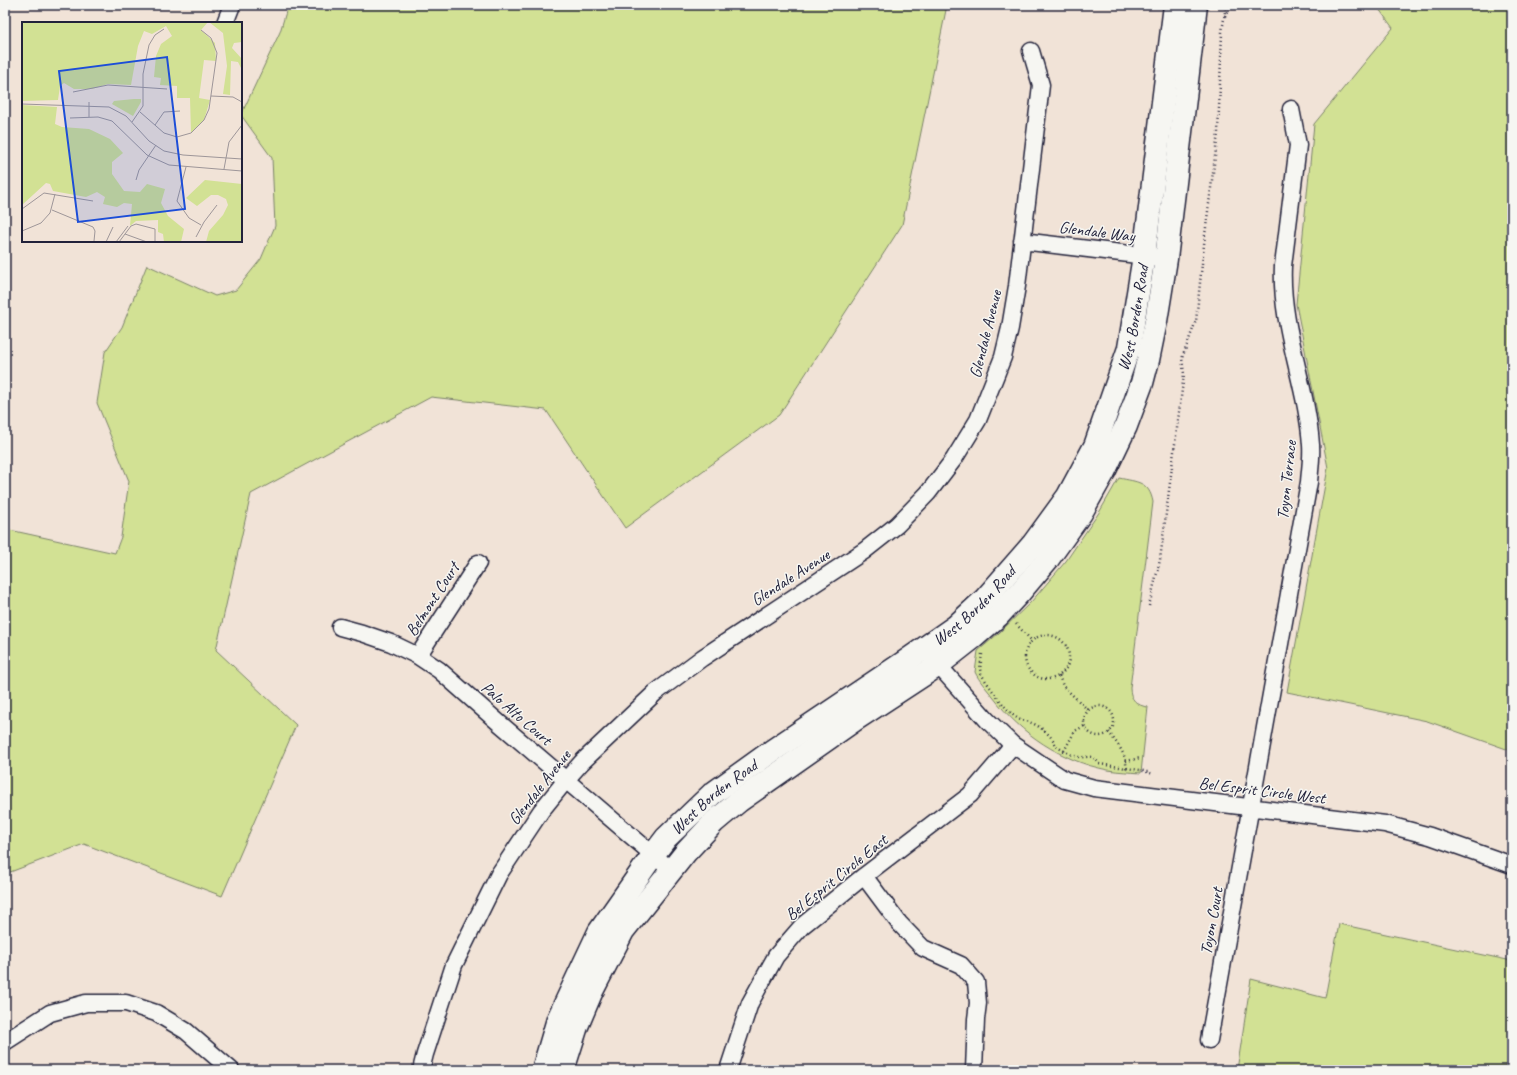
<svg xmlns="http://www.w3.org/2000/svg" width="1517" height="1075" font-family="Caveat,sans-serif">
  <rect width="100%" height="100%" fill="#f1e3d7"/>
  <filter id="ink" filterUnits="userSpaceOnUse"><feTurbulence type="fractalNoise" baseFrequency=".025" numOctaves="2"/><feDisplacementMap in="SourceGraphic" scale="8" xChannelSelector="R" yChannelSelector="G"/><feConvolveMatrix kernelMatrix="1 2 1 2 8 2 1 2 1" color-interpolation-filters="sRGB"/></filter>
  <g filter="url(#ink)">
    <path fill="#d2e194" stroke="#7a8268" d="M 288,5 L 947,5 L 902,225 L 779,415 L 625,528 L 546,410 L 431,397 L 251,494 L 216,650 L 296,725 L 222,896 L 84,844 L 5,874 L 5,529 L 115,553 L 121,537 L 129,481 L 97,403 L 105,352 L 122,327 L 147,265 L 215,296 L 236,290 L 261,259 L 275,226 L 272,158 L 241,115 L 280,32 Z
      M 1376,5 L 1512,5 L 1512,751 L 1427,721 L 1287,692 L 1328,468 L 1296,304 L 1314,124 L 1393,28 Z
      M 1119,478 C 1137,482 1149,481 1153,502 L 1130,688 C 1130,699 1137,706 1148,707 L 1141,773 C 1130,772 1119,772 1108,770 C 1061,761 1021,734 993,697 C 987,689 979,681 975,672 L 978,651 L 1000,632 L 1031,602 L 1066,561 L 1100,511 Z
      M 1339,924 L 1512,961 L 1512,1070 L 1237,1070 L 1251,979 L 1325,998 Z"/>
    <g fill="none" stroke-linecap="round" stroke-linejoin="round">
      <defs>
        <path id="street" d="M 225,23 L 232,5
          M 1022,241 L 1154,257
          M 340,627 L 362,633 L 391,643 L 418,656 L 439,670 L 498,722 L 671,870
          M 418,656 L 478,563
          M 931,657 L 987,720 L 1013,745 L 1065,780 L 1094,788 L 1385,824 L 1430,836 L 1512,865
          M 864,876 L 899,923 L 923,948 L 961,965 L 976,982 L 978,1003 L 976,1019 L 974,1070
          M 1209,1040 L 1309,482 C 1310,469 1312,457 1311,445 C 1307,385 1280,327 1283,266 L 1298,145 L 1291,109
          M 5,1042 L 50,1013 L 86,1003 L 126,1003 L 156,1013 L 186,1031 L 231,1070
          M 421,1070 L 425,1054 L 454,965 L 499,874 L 541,811 L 566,780 L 582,762 L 655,693 L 702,658 L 864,551 L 897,525 L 928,493 L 954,459 L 978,420 L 1003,357 L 1010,328 L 1017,286 L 1041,85 L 1031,51
          M 728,1070 L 750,1003 L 776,956 L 802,926 L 864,876 L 970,795 L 1013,745"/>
        <g id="secondary">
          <path id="s1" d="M 543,1070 L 558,1019 L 599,932 L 653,855 L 666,838 L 712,794 L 772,751 L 906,661 L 956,626 L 985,599 L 1033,544 L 1068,496 L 1095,446 L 1129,348 L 1144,256 L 1175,5"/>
          <path d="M 563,1070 L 577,1026 L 591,993 L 623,931 L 686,852 L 714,822 L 739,801 L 856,719 L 937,666 L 974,637 L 998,616 L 1021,591 L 1048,559 L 1081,513 L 1104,472 L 1126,426 L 1142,383 L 1148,360 L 1156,321 L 1166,259 L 1196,5"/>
        </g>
      </defs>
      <use href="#street" stroke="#22223b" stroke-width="19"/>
      <use href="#secondary" stroke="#22223b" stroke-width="25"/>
      <path stroke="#22223b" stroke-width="2.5" stroke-dasharray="1 3" stroke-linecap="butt" d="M 1225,16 L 1230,5
        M 1149,606 L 1160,560 L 1184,374 L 1182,358 L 1196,321 L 1205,235 L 1218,133 L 1222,32 L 1226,5
        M 1016,624 L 1032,641
        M1025 657a22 22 0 1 1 44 0a22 22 0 1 1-44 0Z
        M 982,654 L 980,669 L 981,674 C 990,687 1005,710 1017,718 C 1020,721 1025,720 1029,722 C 1039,725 1053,736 1056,746 C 1062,750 1072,756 1079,757 C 1089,758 1092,753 1099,764 L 1140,770 L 1154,774
        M 1059,676 L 1063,686 L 1088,710
        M1084 721a15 15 0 1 1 30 0a15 15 0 1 1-30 0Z
        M 1109,732 C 1116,743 1128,755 1126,769
        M 1064,751 L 1075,731 L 1084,726
        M 1126,761 L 1140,758"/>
      <use href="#street" stroke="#f6f6f2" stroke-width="16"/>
      <use href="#secondary" stroke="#f6f6f2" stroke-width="22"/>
    </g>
  </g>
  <g text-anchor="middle" stroke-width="3" stroke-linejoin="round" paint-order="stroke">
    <g font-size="17" fill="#22223b" stroke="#f6f6f2">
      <text transform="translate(1097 231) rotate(7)" y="6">Glendale Way</text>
      <text dy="6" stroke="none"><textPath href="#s1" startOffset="988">West Borden Road</textPath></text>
      <text transform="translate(985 334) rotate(-76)" y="6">Glendale Avenue</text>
      <text transform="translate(1286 480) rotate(-84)" y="6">Toyon Terrace</text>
      <text transform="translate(790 577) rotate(-33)" y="6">Glendale Avenue</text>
      <text transform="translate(432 599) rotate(-57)" y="6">Belmont Court</text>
      <text dy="6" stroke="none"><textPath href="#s1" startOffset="652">West Borden Road</textPath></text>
      <text transform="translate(517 713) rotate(41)" y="6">Palo Alto Court</text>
      <text transform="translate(539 787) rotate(-52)" y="6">Glendale Avenue</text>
      <text transform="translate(1262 790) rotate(7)" y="6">Bel Esprit Circle West</text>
      <text dy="6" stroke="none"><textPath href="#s1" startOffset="328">West Borden Road</textPath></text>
      <text transform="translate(836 877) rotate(-39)" y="6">Bel Esprit Circle East</text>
      <text transform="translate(1211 921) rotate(-80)" y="6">Toyon Court</text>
    </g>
  </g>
  <g transform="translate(22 22)">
    <rect width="220" height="220" fill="#f1e3d7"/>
    <path d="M 0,0 L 186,0 L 179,8 L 193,21 L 194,39 L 182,38 L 177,76 L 188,78 L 182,98 L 169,111 L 168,76 L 155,76 L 155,64 L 138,63 L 139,56 L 132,55 L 134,34 L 139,22 L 150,14 L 144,4 L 130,12 L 122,9 L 116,24 L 109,63 L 86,62 L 70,67 L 52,67 L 42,61 L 38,64 L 36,78 L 0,79 ZM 187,0 L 220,0 L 220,20 L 212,21 L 210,26 L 220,37 L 220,48 L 216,40 L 209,39 L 208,73 L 201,72 L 205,44 L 201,11 ZM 112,77 L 119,77 L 119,80 L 111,94 L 90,82 L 92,79 ZM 0,83 L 35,85 L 33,102 L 40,105 L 67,107 L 88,117 L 101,131 L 90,140 L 90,152 L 102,169 L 118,170 L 125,162 L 143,167 L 139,181 L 146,194 L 162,207 L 159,220 L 142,220 L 141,212 L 136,210 L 136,198 L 114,199 L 108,204 L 110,182 L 102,181 L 95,185 L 81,182 L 83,175 L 75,170 L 64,175 L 31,169 L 28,162 L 24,161 L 0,183 ZM 183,158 L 220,162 L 220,220 L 184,220 L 187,209 L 201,193 L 206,183 L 204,177 L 196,173 L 189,173 L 175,184 L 164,176 Z" fill="#d2e194"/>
    <path fill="none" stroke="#9e9699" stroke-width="1" d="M 51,70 L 86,63 L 145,67M 189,74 L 211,75 L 220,80M 0,82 L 87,85 L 104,94 L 127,119 L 142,129 L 161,133 L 220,137M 118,90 L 142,111 L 155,115 L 169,111 L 182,98 L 187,87 L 195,31 L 189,16 L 179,8M 67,95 L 67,80M 48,96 L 76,95 L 90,99 L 125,133 L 147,143 L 220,149M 110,100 L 121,84 L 121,52 L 127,23 L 133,13 L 142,7M 133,103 L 142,90 L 158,89M 164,145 L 155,179 L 167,196 L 179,203M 202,147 L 207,120 L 220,103M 114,158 L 117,148 L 134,123M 0,187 L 22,171 L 71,179M 30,188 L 71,205 L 73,209 L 72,219M 0,209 L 19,201 L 28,191 L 33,172M 103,212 L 125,220M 174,215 L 182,200 L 195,183M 60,220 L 80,220M 84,220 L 91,205M 94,220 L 106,204M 97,220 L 109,204 L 114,202 L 133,207 L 133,220"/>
    <path fill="#1d4ed8" fill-opacity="0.15" stroke="#1d4ed8" stroke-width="2" d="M 145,35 L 163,187 L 56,200 L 37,49 Z"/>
    <rect width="220" height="220" fill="none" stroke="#22223b" stroke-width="2"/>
  </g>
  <rect width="1517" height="1075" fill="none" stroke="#f6f6f2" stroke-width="20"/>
  <rect x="10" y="10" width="1497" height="1055" fill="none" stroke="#22223b" stroke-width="1.5" filter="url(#ink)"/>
</svg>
